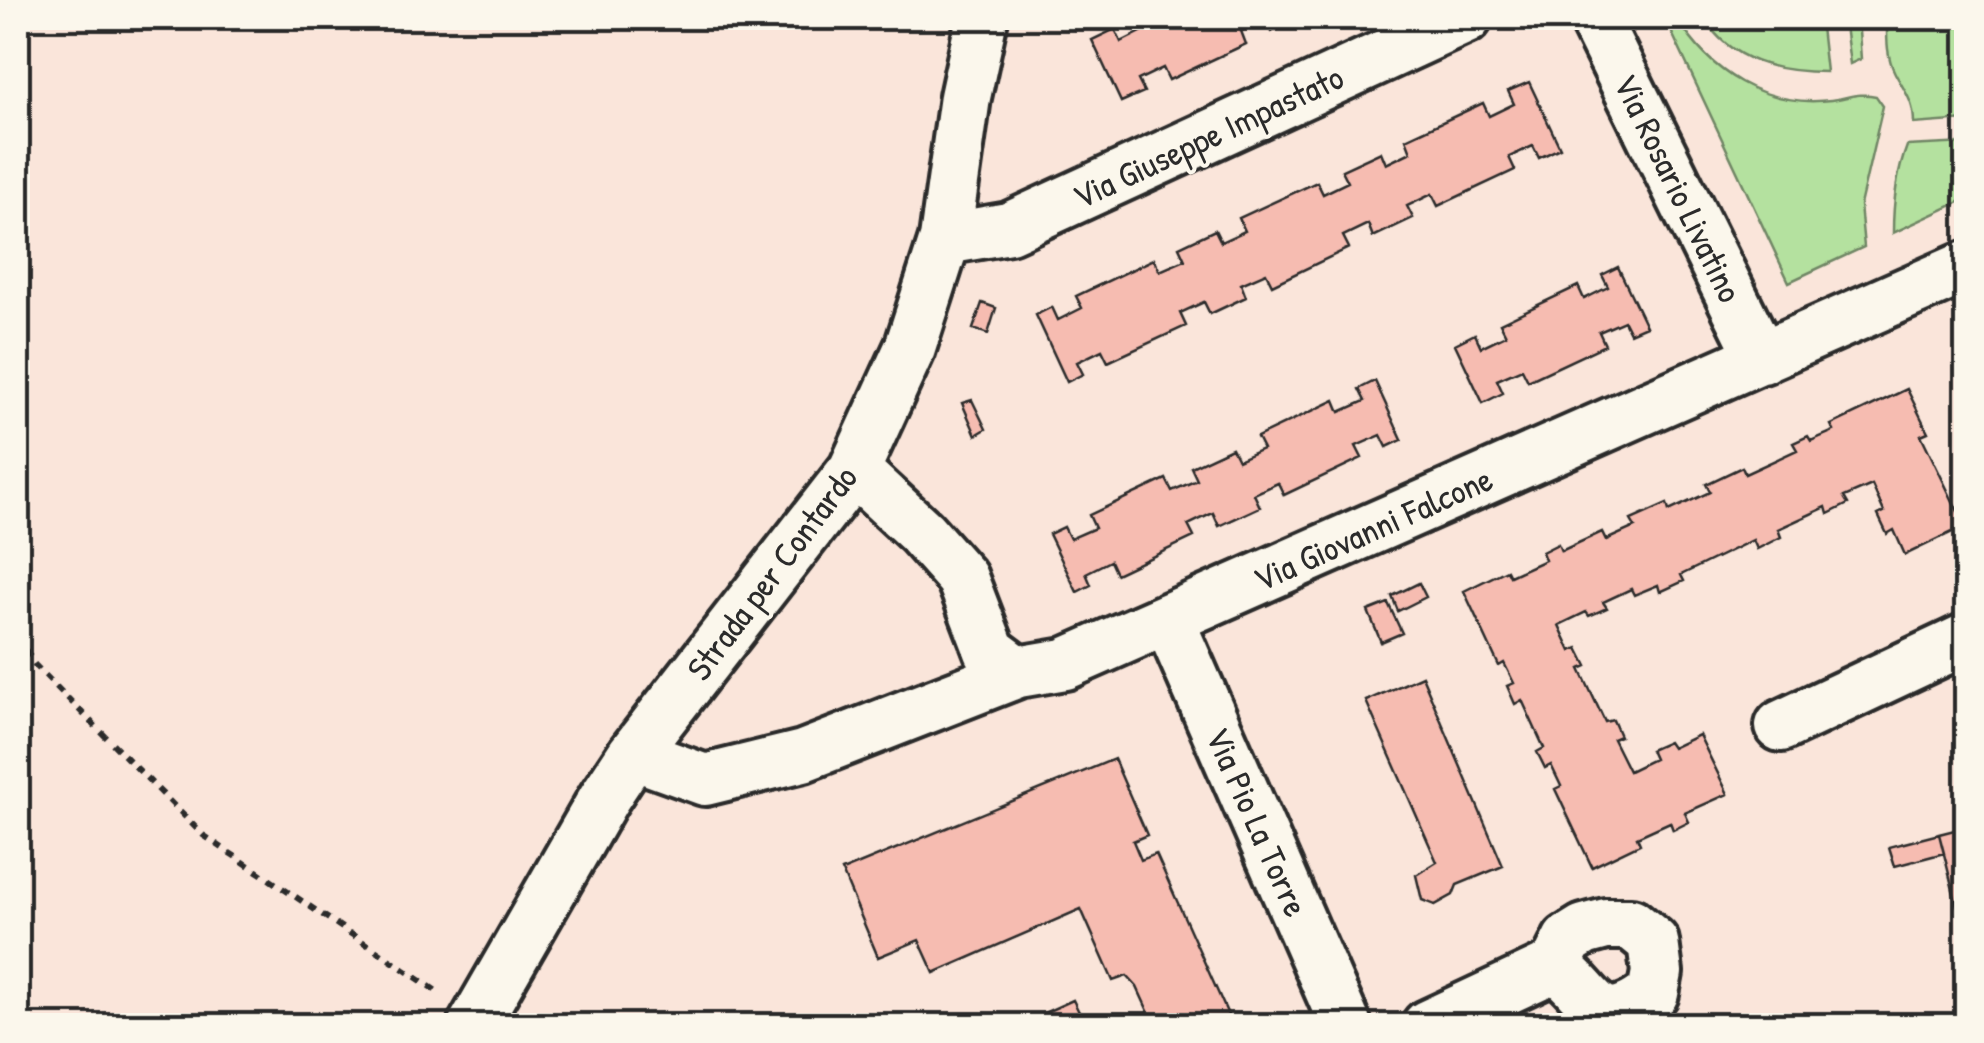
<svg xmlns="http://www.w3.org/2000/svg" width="1984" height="1043" font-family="'Patrick Hand',sans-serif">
  <rect width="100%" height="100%" fill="#fae5da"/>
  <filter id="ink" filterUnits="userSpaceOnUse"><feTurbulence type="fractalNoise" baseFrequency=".01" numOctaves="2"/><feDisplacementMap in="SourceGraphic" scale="20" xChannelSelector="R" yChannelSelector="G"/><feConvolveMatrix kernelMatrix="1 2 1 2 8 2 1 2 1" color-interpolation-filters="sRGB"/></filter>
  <g filter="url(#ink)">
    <path fill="#b4e19f" stroke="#708665" stroke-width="2.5" d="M 1665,18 L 1677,18 C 1709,72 1765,108 1831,100 C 1848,98 1858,92 1876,96 L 1883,106 L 1860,205 L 1864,247 L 1789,282 Z
      M 1704,18 L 1820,18 L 1826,72 C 1779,72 1730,62 1704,18 Z
      M 1844,18 L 1858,18 L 1861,59 L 1850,64 Z
      M 1887,18 L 1966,18 L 1966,120 L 1914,124 C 1914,101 1905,92 1895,73 C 1886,56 1887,36 1887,18 Z
      M 1966,143 L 1966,199 L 1893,233 C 1893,202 1896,175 1907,146 Z"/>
    <path fill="#f6bcb1" stroke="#2b2b2b" stroke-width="2.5" d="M 1139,18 L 1293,18 L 1295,21 L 1271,32 L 1266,20 L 1241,31 L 1246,44 L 1169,80 L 1163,68 L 1138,80 L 1144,92 L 1121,102 L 1092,40 L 1115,29 L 1121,42 L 1145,30 Z
      M 1529,82 L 1560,148 L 1539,158 L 1533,146 L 1509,157 L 1515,170 L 1438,206 L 1432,194 L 1407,206 L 1413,218 L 1373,237 L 1368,224 L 1343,236 L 1349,248 L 1272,285 L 1266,273 L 1241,284 L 1246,297 L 1210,314 L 1204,302 L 1180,313 L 1186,326 L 1108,362 L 1102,350 L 1077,362 L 1083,374 L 1067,382 L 1036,315 L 1052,307 L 1058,320 L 1082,308 L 1076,296 L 1154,259 L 1160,271 L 1185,260 L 1179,247 L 1215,230 L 1221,242 L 1245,231 L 1239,218 L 1317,182 L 1323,194 L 1348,182 L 1342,170 L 1381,152 L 1386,164 L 1411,152 L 1406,139 L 1483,103 L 1489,116 L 1514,104 L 1508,91 Z
      M 1618,267 L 1646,326 L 1630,333 L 1624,321 L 1599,332 L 1605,345 L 1528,381 L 1522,369 L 1497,380 L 1503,393 L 1483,403 L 1455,344 L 1475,334 L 1481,347 L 1506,335 L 1500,323 L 1578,286 L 1584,299 L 1608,287 L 1602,275 Z
      M 982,303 L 996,308 L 988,334 L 973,329 Z
      M 1375,381 L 1402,440 L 1387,447 L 1381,435 L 1356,446 L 1362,458 L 1284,495 L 1278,483 L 1254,494 L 1260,507 L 1219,526 L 1213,513 L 1188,525 L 1194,537 L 1116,574 L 1110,561 L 1086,573 L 1091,585 L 1077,592 L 1049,534 L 1064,527 L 1070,539 L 1095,528 L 1089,515 L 1166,479 L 1172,491 L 1197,480 L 1191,467 L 1232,448 L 1238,460 L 1263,449 L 1257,437 L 1335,400 L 1340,412 L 1365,401 L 1359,389 Z
      M 1907,389 L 1928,432 L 1921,435 L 1965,526 L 1905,555 L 1894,530 L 1887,534 L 1878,515 L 1884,512 L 1872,485 L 1844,497 L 1848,504 L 1828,514 L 1826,507 L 1778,529 L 1781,537 L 1757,549 L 1753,540 L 1681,575 L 1684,581 L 1660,592 L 1658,585 L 1634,595 L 1631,589 L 1603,602 L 1607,608 L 1589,616 L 1586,612 L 1559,625 L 1571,651 L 1578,648 L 1587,666 L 1580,669 L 1605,722 L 1613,720 L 1620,736 L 1613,739 L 1629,771 L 1654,759 L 1650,750 L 1668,742 L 1672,748 L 1699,735 L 1728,794 L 1685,813 L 1689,822 L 1673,830 L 1670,822 L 1637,837 L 1640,844 L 1592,867 L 1555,789 L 1561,786 L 1551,765 L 1545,768 L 1537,752 L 1544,748 L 1522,700 L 1515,704 L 1507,686 L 1514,683 L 1504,663 L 1499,666 L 1464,591 L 1507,570 L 1510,576 L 1545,560 L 1542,552 L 1558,544 L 1561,551 L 1602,532 L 1606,540 L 1635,527 L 1631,520 L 1667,504 L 1669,511 L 1710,492 L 1706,484 L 1742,467 L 1745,474 L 1797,450 L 1793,443 L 1808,436 L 1811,441 L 1834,431 L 1831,425 Z
      M 972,400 L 986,429 L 976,435 L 962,403 Z
      M 1419,583 L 1426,597 L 1398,611 L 1392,596 Z
      M 1388,603 L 1402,633 L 1381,642 L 1368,611 Z
      M 1422,676 L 1503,866 L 1457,885 L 1453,895 L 1435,905 L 1422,900 L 1416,875 L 1437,862 L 1366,701 Z
      M 1114,759 L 1147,835 L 1133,841 L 1141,860 L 1156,854 L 1233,1026 L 1140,1026 L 1148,1011 L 1137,987 L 1127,976 L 1113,981 L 1081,909 L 934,973 L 919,940 L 878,957 L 842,871 Z
      M 1966,827 L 1966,903 L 1957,906 L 1939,834 Z
      M 1939,834 L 1944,853 L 1895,866 L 1889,847 Z
      M 1073,1000 L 1086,1026 L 1015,1026 Z"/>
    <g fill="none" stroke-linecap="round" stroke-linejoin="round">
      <defs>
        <path id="minor" d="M 1594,18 L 1762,358
          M 945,239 L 1009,228 L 1466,18
          M 854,470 L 921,532 L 962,578 L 990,651 L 1018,672 L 1065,664 L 1966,267
          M 1168,619 L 1346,1026
          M 1781,726 L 1966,639
          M 633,754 L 705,780 L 803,756 L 1018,672
          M 473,1026 L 604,798 L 633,754 L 854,470 L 910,348 L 945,239 L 965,97 L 982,18
          M 1427,1026 L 1555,966 L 1568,940 L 1584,930 L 1606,924 L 1631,924 L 1653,942 L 1657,972 L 1653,993 C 1596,1038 1595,995 1555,966"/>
      </defs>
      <use href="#minor" stroke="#2b2b2b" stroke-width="58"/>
      <path stroke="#2b2b2b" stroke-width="6" stroke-dasharray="8 8" stroke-linecap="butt" d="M 18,636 L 34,664 L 203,835 L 438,992"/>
      <use href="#minor" stroke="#fbf7ec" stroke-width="50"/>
    </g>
  </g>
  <g text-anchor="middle" stroke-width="8" stroke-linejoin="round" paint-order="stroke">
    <g font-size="35" fill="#2b2b2b" stroke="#fbf7ec">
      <text transform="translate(1208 137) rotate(-25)" y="12">Via Giuseppe Impastato</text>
      <text transform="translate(1678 188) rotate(64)" y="12">Via Rosario Livatino</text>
      <text transform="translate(1373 529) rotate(-24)" y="12">Via Giovanni Falcone</text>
      <text transform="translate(772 573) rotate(-53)" y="12">Strada per Contardo</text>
      <text transform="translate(1257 822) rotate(66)" y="12">Via Pio La Torre</text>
    </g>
  </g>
  <rect width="1984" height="1043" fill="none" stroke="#fbf7ec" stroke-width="60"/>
  <rect x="30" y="30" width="1924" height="983" fill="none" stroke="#2b2b2b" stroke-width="4" filter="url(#ink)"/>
</svg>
